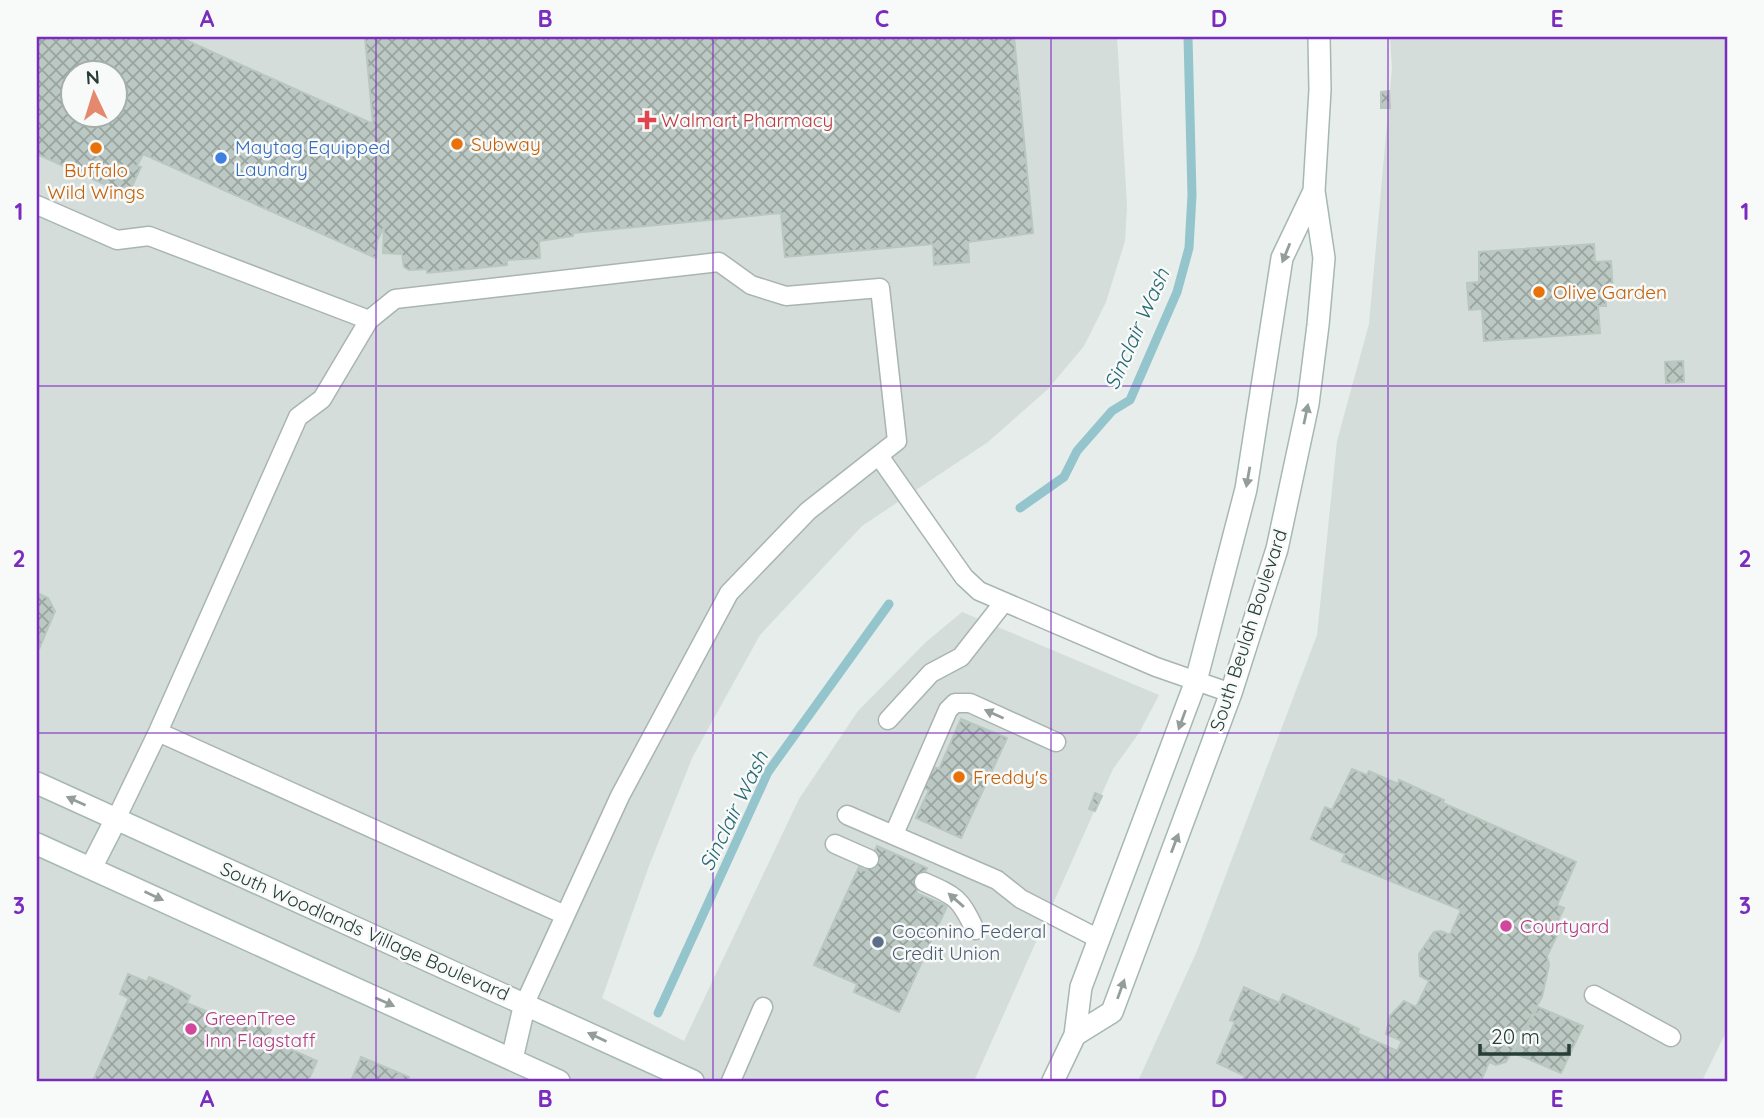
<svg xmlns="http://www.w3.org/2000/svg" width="1764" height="1118" font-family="Quicksand,sans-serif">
  <defs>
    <pattern id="building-cross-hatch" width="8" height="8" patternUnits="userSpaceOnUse" patternTransform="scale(1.75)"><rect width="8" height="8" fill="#bcc8c3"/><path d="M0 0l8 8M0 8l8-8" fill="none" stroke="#99a49f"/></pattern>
  </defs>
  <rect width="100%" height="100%" fill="#e6edea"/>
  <path fill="#d4ddd9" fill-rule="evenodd" d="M 37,37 L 1117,37 L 1127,206 L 1125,241 L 1106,302 L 1084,346 L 1048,389 L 988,442 L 862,526 L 760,635 L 693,756 L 649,866 L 602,998 L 684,1041 L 799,799 L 858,711 L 926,642 L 962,612 L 1159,695 L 1139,733 L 1113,769 L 974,1081 L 37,1081 ZM 74,74 L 116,74 L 116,116 L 74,116 Z
    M 1390,37 L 1727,37 L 1727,1030 L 1702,1081 L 1138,1081 L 1197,951 L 1317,635 L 1337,441 L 1369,324 L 1392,68 Z"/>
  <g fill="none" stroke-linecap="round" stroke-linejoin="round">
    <path stroke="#94c4cc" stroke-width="9" d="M 1020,508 L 1064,477 L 1077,451 L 1112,411 L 1130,400 L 1177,292 L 1189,248 L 1192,195 L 1188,37
      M 658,1013 L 768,772 L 889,604"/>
  </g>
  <path fill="url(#building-cross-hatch)" stroke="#b9c7c1" stroke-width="2" fill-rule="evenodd" d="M 37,37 L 179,37 L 373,124 L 365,37 L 1014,37 L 1033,233 L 968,242 L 969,262 L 934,265 L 933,244 L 785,257 L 781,213 L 573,233 L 573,236 L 539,241 L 540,258 L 507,260 L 507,265 L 427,273 L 427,269 L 409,270 L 404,267 L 402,254 L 383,253 L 384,227 L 377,241 L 376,258 L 143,154 L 137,166 L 141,167 L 128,195 L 37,154 ZM 74,74 L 116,74 L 116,116 L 74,116 Z
    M 1389,91 L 1390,108 L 1381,108 L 1381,92 Z
    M 1594,244 L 1595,262 L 1611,261 L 1613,294 L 1605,294 L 1606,306 L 1598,306 L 1600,333 L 1484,341 L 1482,309 L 1469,310 L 1467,283 L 1479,282 L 1479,252 Z
    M 1683,361 L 1684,382 L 1666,383 L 1665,362 Z
    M 37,593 L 48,598 L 55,611 L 39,649 Z
    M 961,719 L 1007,738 L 961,838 L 916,818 L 929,790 L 924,788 L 934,767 L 939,769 Z
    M 1352,769 L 1367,775 L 1369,771 L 1398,784 L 1399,780 L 1444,800 L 1443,803 L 1576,862 L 1557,905 L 1564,908 L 1556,925 L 1561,927 L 1547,956 L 1549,965 L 1542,997 L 1506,1062 L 1496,1065 L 1489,1062 L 1481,1081 L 1247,1081 L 1243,1079 L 1245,1076 L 1217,1063 L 1235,1022 L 1230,1020 L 1244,987 L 1279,1003 L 1283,994 L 1359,1029 L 1357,1033 L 1397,1051 L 1402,1041 L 1386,1034 L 1390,1016 L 1404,1001 L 1416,1007 L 1429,981 L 1420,976 L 1419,954 L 1434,932 L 1441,931 L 1450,935 L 1461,910 L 1342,861 L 1345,854 L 1311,839 L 1325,807 L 1332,810 Z
    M 1095,793 L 1102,796 L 1095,811 L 1089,809 Z
    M 877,846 L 927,868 L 916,893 L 947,906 L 899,1012 L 854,992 L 857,984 L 814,965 L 859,867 L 866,871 Z
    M 128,974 L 147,982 L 149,977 L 168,985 L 190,996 L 187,1003 L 243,1027 L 246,1020 L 271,1030 L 267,1039 L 317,1061 L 308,1081 L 93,1081 L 129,998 L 120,994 Z
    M 1538,1007 L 1583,1026 L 1561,1073 L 1514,1053 Z
    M 361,1057 L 409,1077 L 407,1081 L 351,1081 Z"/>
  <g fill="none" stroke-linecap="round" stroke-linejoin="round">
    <defs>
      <path id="lane" d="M 37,205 L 117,240 L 149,236 L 369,320
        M 879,456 L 964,577 L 979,591 L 1156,667 L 1231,693
        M 888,720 L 931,673 L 961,657 L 1004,602
        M 158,732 L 565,915
        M 847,815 L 997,880 L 1021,899 L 1099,939
        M 116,819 L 158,732 L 298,417 L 322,399 L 369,320 L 395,299 L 719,262 L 751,285 L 786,296 L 880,288 L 897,441 L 808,511 L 729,593 L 620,796 L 525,1003
        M 894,834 L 948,710 L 955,703 L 970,703 L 1056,742
        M 835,844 L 869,859
        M 924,882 C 956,896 960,898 975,930
        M 1594,995 L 1671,1037
        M 731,1081 L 763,1007"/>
      <path id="secondary" d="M 37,783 L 693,1081
        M 37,844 L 559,1081
        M 91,868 L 116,819
        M 1075,1035 L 1112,1012 L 1231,693 L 1277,549 L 1308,404 L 1318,325 L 1324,258 L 1314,191 L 1320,90 L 1319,37
        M 512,1059 L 525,1003
        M 1053,1081 L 1075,1035 L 1081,987 L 1196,681 L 1246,489 L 1282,258 L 1314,191"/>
    </defs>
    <use href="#lane" stroke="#a9b5b1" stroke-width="21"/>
    <use href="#secondary" stroke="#a6b8b1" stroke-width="24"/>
    <use href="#lane" stroke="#fff" stroke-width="18"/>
    <use href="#secondary" stroke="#fff" stroke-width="21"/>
  </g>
  <defs><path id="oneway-solid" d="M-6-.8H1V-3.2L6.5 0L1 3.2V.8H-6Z" transform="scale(1.75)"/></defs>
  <g fill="#939e9b">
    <use href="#oneway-solid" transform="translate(1286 253) rotate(112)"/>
    <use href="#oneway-solid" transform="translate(1306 414) rotate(-78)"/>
    <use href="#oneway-solid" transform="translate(1248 477) rotate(100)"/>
    <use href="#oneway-solid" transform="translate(994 714) rotate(-156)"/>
    <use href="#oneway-solid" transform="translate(1182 720) rotate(110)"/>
    <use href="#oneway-solid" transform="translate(76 801) rotate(-156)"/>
    <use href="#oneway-solid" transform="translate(1175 843) rotate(-69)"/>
    <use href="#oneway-solid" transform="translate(154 896) rotate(25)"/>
    <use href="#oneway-solid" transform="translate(956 900) rotate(-139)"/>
    <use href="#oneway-solid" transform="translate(1121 989) rotate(-70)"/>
    <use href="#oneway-solid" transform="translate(385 1002) rotate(24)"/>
    <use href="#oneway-solid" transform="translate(597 1037) rotate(-155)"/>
  </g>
  <path fill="none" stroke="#7b2cbf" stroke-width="2" stroke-opacity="0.55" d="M 376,37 L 376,1081M 713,37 L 713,1081M 1051,37 L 1051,1081M 1388,37 L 1388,1081M 37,386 L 1727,386M 37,733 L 1727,733"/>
  <path fill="#e0444e" stroke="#f7faf8" stroke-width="2.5" d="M643.5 109.5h7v7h7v7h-7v7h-7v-7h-7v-7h7z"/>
  <g fill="#e8710a" stroke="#f7faf8" stroke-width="2.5">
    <circle cx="457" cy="144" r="7"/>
    <circle cx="96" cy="148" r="7"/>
    <circle cx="1539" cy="292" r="7"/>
    <circle cx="959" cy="777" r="7"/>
  </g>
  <circle fill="#3f7fe0" stroke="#f7faf8" stroke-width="2.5" cx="221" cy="158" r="7"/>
  <g fill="#d1479c" stroke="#f7faf8" stroke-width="2.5">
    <circle cx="1506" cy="926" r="7"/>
    <circle cx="191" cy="1029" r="7"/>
  </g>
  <circle fill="#5c6f8a" stroke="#f7faf8" stroke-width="2.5" cx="878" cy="942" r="7"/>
  <g text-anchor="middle" stroke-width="5" stroke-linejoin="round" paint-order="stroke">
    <g font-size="19" fill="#be3a42" stroke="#f7faf8" text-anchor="start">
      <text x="661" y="127">Walmart Pharmacy</text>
    </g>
    <g font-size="19" fill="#c56008" stroke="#f7faf8" text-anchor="start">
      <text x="471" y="151">Subway</text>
      <text x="96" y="177" text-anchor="middle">Buffalo<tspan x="96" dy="22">Wild Wings</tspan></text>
      <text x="1553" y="299">Olive Garden</text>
      <text x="973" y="784">Freddy's</text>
    </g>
    <g font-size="19" fill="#366cbe" stroke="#f7faf8" text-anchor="start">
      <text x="235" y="154">Maytag Equipped<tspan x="235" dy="22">Laundry</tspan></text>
    </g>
    <g font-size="19" fill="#273e37" stroke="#f7faf8">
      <text transform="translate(1248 630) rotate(-72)" y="7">South Beulah Boulevard</text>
      <text transform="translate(365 931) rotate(24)" y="7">South Woodlands Village Boulevard</text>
    </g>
    <g font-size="19" fill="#b23c85" stroke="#f7faf8" text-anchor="start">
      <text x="1520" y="933">Courtyard</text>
      <text x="205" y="1025">GreenTree<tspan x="205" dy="22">Inn Flagstaff</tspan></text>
    </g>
    <g font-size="19" fill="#4e5e75" stroke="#f7faf8" text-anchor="start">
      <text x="892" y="938">Coconino Federal<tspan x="892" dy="22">Credit Union</tspan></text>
    </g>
    <g font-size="21" font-style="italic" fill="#266874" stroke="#f7faf8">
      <text transform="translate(1137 329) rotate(-66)" y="7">Sinclair Wash</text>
      <text transform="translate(734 811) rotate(-64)" y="7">Sinclair Wash</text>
    </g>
  </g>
  <rect width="1764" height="1118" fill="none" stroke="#f7faf8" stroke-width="77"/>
  <g transform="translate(94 94) rotate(356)"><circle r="33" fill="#f7faf8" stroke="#a4afab" stroke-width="2"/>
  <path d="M0-5L12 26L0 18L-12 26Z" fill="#e4896e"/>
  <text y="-10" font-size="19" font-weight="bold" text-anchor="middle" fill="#273e37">N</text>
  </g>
  <path d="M1480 1044v10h89v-10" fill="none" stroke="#273e37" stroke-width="3.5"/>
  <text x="1491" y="1044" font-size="21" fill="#273e37" stroke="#f7faf8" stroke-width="5" paint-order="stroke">20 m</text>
  <rect x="38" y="38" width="1688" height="1042" fill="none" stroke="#7b2cbf" stroke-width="2.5"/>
  <g font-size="23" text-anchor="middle" font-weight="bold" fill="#7b2cbf">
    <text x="207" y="27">A</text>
    <text x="545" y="27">B</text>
    <text x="882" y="27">C</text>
    <text x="1219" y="27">D</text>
    <text x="1557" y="27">E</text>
    <text x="19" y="220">1</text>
    <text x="1745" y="220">1</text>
    <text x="19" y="567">2</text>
    <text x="1745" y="567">2</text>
    <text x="19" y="914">3</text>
    <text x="1745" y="914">3</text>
    <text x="207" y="1107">A</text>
    <text x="545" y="1107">B</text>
    <text x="882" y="1107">C</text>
    <text x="1219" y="1107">D</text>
    <text x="1557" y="1107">E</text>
  </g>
</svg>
